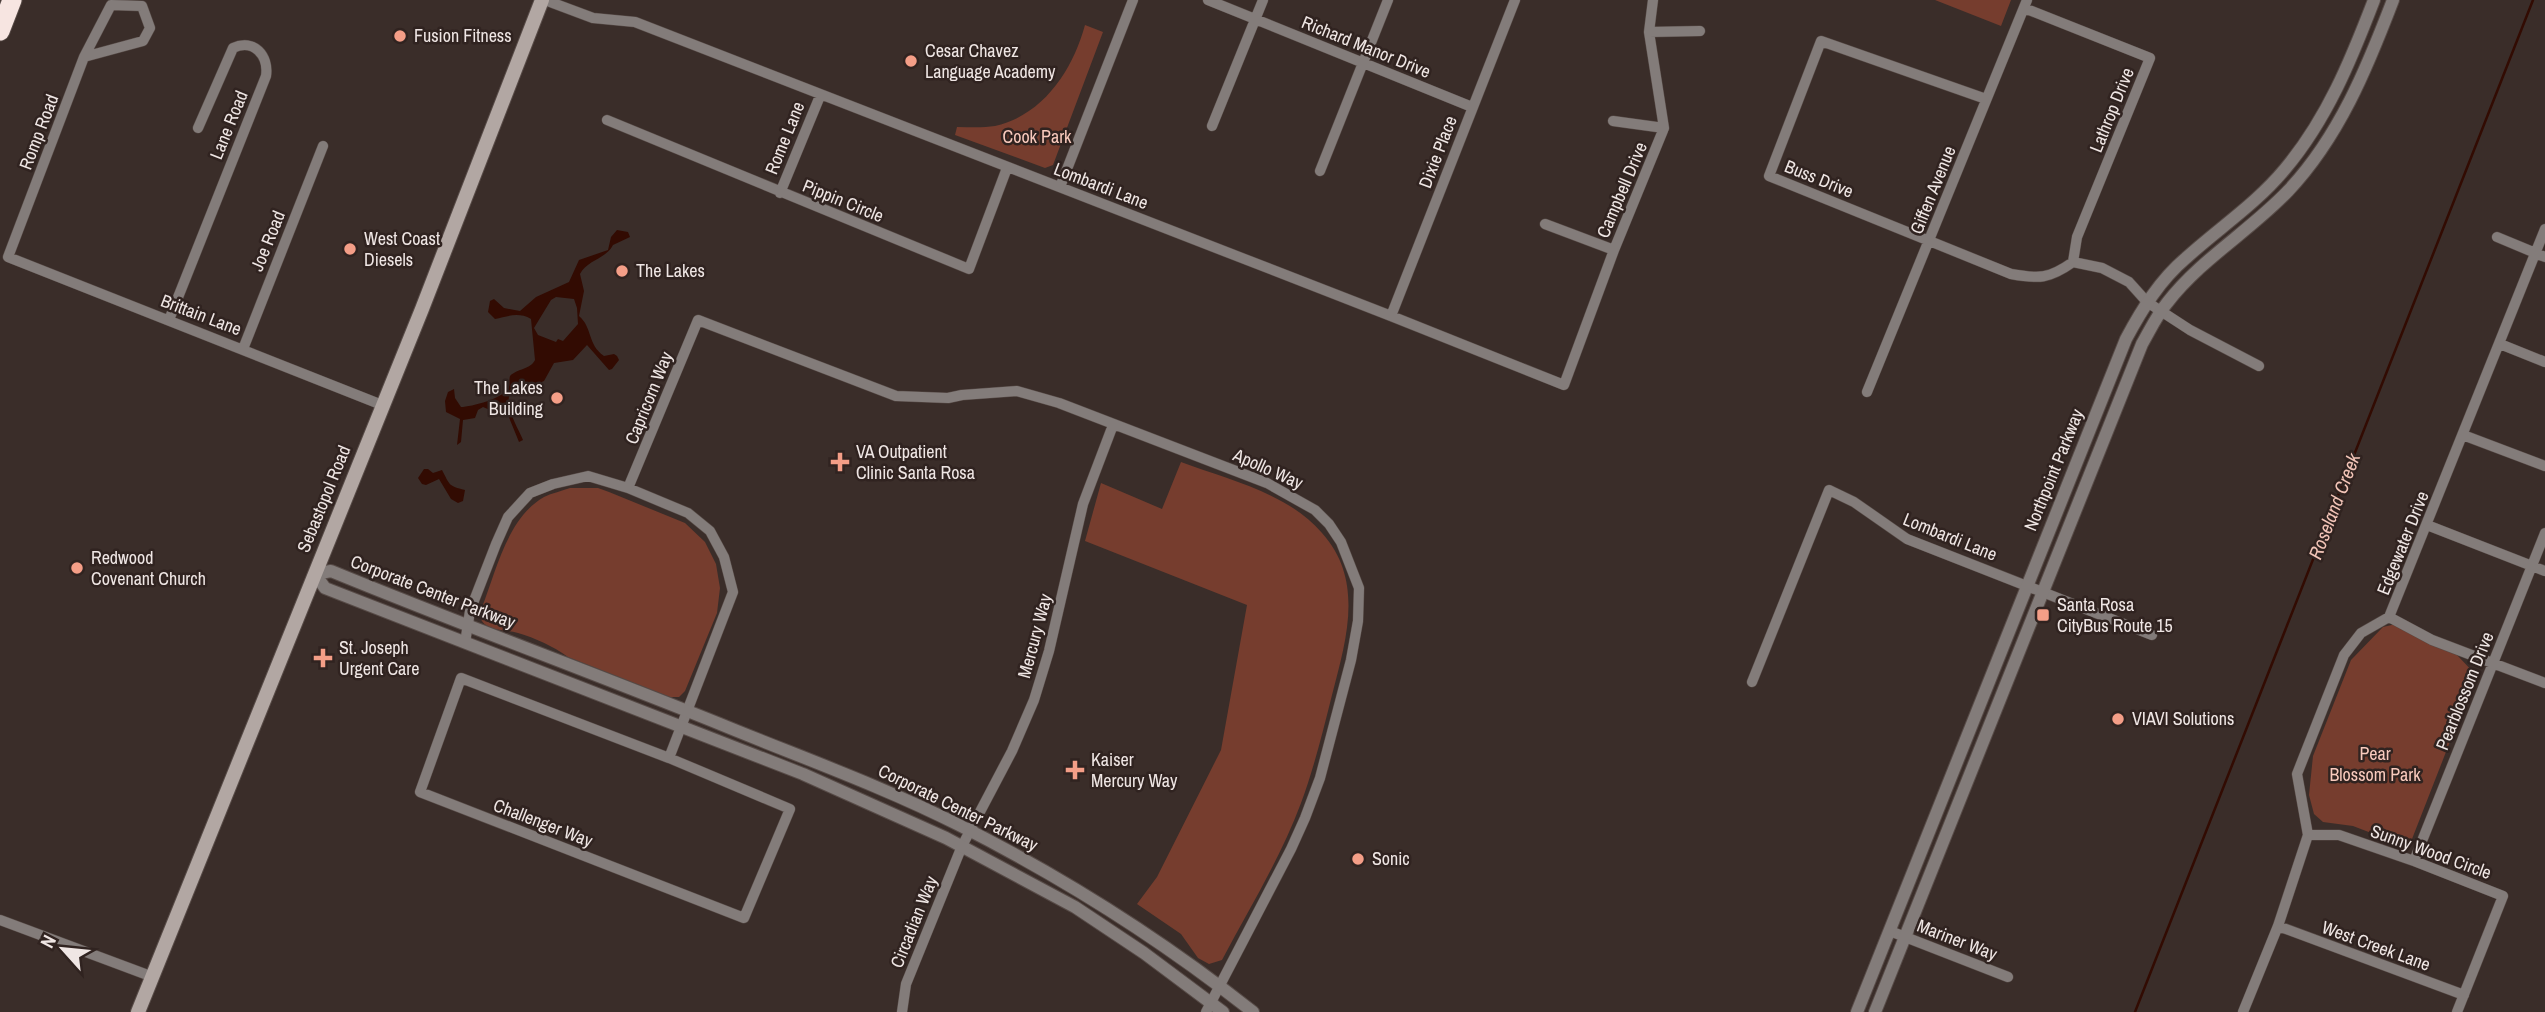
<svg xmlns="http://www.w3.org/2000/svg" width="2545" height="1012" font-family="'Archivo Narrow',sans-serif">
  <rect width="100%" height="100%" fill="#3a2d29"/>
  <path fill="#763d2e" d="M 1935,0 L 2011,0 L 2001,26 Z
    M 1085,25 L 1103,32 L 1053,165 L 1045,168 L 955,135 L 957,127 C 969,127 983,128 995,126 C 1044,115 1073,69 1085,25 Z
    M 1181,462 C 1229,480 1288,493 1322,533 C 1365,581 1346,640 1332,695 C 1323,731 1314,768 1301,803 C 1281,857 1249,909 1222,960 L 1209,964 L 1198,958 L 1181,934 L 1137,904 L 1157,877 L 1221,750 L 1247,605 L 1085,541 L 1101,483 L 1162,509 Z
    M 570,488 L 598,488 L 609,492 L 685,523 L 705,542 L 716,564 L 720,588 L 717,613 L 685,691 L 679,697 L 670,697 L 568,657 C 553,646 535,638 518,633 C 507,630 495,631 486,625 C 480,621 480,616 481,610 C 496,572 507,518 544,497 C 552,493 562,491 570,488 Z
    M 2396,624 L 2457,655 L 2476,675 L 2412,839 L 2400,844 L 2353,826 L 2323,822 L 2314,814 L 2309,795 L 2313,756 L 2351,660 L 2383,627 Z"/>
  <path fill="#320b02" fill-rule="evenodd" d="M 617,230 L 628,232 L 630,237 L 613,245 C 606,259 587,260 580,274 L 584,291 L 579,316 C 593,328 587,344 604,356 L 614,354 L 617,356 L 619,360 L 612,369 L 609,370 L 587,345 L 573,360 L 554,363 L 544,381 C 536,385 529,383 521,385 C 495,393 517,425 523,440 L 519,442 L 506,410 L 498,407 L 490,410 L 483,407 L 478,410 L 475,418 L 463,420 L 461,442 L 457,445 L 460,419 L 446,412 L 445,401 L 448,392 L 454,389 L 455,398 L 461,407 C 471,407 505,398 509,387 C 510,384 509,379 510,376 C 518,368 530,370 535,360 L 531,319 C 519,312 508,316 495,319 L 488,312 L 490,301 L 494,299 L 504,308 L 520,311 L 536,297 L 569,282 L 579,260 L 608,250 L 611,237 ZM 556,297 L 574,299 L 577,308 L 578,324 L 563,341 L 558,339 L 556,342 L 538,335 L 534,328 L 551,300 Z
    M 424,469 L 428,469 L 433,473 L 442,470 C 450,485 448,486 465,490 L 463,501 L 458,503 L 451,499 L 439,479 L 426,485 L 422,484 L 418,478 Z"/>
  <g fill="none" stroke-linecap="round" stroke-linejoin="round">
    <path stroke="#320b02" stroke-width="2.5" d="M 2135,1012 L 2533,0"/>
    <defs>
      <path id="minor" d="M 545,0 L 593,18 L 635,22 L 1391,316 L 1564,385 L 1614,250 L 1664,128 L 1649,32 L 1653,0
        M 1208,0 L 1472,107
        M 111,5 L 142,6 L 150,28 L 143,41 L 84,57 Z
        M 2024,8 L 2150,58 L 2077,237 L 2073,262
        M 1649,32 L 1700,31
        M 84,57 L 8,257 L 382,405
        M 1986,99 L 1821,41 L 1769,176 L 2011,274 C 2039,279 2049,279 2073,262 L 2102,268 L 2129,282 L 2147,302 L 2190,330 L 2259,366
        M 607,120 L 969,269 L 1007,168
        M 1613,121 L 1664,128
        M 1212,126 L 1263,0
        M 1320,171 L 1388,0
        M 1060,187 L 1133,0
        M 780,193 L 820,96
        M 1545,224 L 1614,250
        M 2497,237 L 2545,257
        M 1391,316 L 1515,0
        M 169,320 L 266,76 C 269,56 254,38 233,48 L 198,128
        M 2500,344 L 2545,362
        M 243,349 L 323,146
        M 1867,392 L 2027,0
        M 2463,435 L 2545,466
        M 628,488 L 698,320 L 896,396 L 948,398 L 962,395 L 1017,391 L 1059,403 L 1267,483 L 1315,510 L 1329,524 L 1341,542 L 1359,588 L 1358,621 L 1351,660 L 1320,778 L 1305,818 L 1291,849 L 1206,1012
        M 2427,525 L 2545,571
        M 2389,617 L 2432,640 L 2545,683
        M 465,643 L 470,611 L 496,544 L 508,517 L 530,493 L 553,484 L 588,476 L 628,488 L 688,513 L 710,531 L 724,557 L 733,592 L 669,758 L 790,809 L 744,918 L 420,792 L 461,678 L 669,758
        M 1752,682 L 1829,490 L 1854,502 L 1907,539 L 2152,635
        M 2308,835 L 2339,835 L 2414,861 L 2503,896 L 2457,1012
        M 2414,861 L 2545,533
        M 0,920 L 153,977
        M 2278,926 L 2464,995
        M 1895,933 L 2008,977
        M 902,1012 L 906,984 L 962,846 L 1012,751 L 1034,700 L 1049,651 L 1083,504 L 1113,425
        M 2243,1012 L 2278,926 L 2308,835 L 2297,774 L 2344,655 L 2361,633 L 2389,617 L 2545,229"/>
      <path id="tertiary" d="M 1223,1012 L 1144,953 L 1075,907 L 946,838 L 803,774 L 325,588 L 315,574 L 331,571 C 460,624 591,672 720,724 C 800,757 882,786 959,825 C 1062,877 1162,940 1253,1012
        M 1857,1012 L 2126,339 C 2142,309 2160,280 2186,258 C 2219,228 2256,204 2285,169 C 2327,119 2351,60 2374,0
        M 1875,1012 L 2142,344 C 2150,330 2157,315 2167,303 C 2201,259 2250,231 2288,191 C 2339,137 2367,68 2393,0"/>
      <path id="secondary" d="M 138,1012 L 422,309 L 542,0"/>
      <path id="motorway" d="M 0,31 L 12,0"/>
    </defs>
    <use href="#minor" stroke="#574b47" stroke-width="11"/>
    <use href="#tertiary" stroke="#574b47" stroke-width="14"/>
    <use href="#secondary" stroke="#574b47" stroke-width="16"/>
    <use href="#motorway" stroke="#574b47" stroke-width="21"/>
    <use href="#minor" stroke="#837c7a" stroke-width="10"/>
    <use href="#tertiary" stroke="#837c7a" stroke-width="12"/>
    <use href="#secondary" stroke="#b2a7a3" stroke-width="14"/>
    <use href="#motorway" stroke="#f7e5e1" stroke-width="19"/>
  </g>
  <g fill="#f49e87" stroke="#302320" stroke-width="2.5">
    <circle cx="400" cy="36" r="7"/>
    <circle cx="911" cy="61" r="7"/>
    <circle cx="350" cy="249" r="7"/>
    <circle cx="622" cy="271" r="7"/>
    <circle cx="557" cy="398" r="7"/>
    <path d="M836.5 451.5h7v7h7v7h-7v7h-7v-7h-7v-7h7z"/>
    <circle cx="77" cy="568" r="7"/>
    <rect x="2036" y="608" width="14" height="14" rx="3.5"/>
    <path d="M319.5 647.5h7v7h7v7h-7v7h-7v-7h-7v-7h7z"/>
    <circle cx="2118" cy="719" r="7"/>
    <path d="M1071.5 759.5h7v7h7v7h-7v7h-7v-7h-7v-7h7z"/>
    <circle cx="1358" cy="859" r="7"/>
  </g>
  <g text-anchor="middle" stroke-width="5" stroke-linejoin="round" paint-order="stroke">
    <g font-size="18" fill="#efe6e4" stroke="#302320" text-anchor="start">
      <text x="414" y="42">Fusion Fitness</text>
      <text x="925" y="57">Cesar Chavez<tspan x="925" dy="21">Language Academy</tspan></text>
      <text x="364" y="245">West Coast<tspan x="364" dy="21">Diesels</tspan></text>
      <text x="636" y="277">The Lakes</text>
      <text x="543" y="394" text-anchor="end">The Lakes<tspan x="543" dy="21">Building</tspan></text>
      <text x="856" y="458">VA Outpatient<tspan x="856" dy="21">Clinic Santa Rosa</tspan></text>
      <text x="91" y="564">Redwood<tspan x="91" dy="21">Covenant Church</tspan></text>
      <text x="2057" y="611">Santa Rosa<tspan x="2057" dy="21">CityBus Route 15</tspan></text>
      <text x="339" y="654">St. Joseph<tspan x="339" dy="21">Urgent Care</tspan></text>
      <text x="2132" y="725">VIAVI Solutions</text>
      <text x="1091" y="766">Kaiser<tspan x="1091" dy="21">Mercury Way</tspan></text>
      <text x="1372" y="865">Sonic</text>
    </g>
    <g font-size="18" fill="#efe6e4" stroke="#302320">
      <text transform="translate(1366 47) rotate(22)" y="6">Richard Manor Drive</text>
      <text transform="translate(2112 110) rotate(-68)" y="6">Lathrop Drive</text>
      <text transform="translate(229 125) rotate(-68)" y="6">Lane Road</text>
      <text transform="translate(39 132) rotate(-69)" y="6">Romp Road</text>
      <text transform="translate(785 138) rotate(-68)" y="6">Rome Lane</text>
      <text transform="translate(1438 152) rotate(-69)" y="6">Dixie Place</text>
      <text transform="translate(1819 179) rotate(22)" y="6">Buss Drive</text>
      <text transform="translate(1101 186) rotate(21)" y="6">Lombardi Lane</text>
      <text transform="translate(1622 190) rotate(-67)" y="6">Campbell Drive</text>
      <text transform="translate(1933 190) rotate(-68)" y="6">Giffen Avenue</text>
      <text transform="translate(843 201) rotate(22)" y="6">Pippin Circle</text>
      <text transform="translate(268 241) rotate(-68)" y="6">Joe Road</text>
      <text transform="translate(201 315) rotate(21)" y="6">Brittain Lane</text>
      <text transform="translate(649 398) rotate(-68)" y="6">Capricorn Way</text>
      <text transform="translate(1268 469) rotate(24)" y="6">Apollo Way</text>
      <text transform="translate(2054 470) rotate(-68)" y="6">Northpoint Parkway</text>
      <text transform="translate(324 499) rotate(-68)" y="6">Sebastopol Road</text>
      <text transform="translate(1950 537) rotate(22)" y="6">Lombardi Lane</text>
      <text transform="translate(2403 543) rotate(-68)" y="6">Edgewater Drive</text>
      <text transform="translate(433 592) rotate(21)" y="6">Corporate Center Parkway</text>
      <text transform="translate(1035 636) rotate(-75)" y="6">Mercury Way</text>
      <text transform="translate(2465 691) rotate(-68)" y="6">Pearblossom Drive</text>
      <text transform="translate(958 808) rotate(26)" y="6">Corporate Center Parkway</text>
      <text transform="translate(543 823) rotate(21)" y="6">Challenger Way</text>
      <text transform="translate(2431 852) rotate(20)" y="6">Sunny Wood Circle</text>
      <text transform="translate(914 922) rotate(-68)" y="6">Circadian Way</text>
      <text transform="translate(1957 940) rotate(21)" y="6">Mariner Way</text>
      <text transform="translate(2376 946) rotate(20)" y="6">West Creek Lane</text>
    </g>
    <g font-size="18" fill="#f9cabd" stroke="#302320">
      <text x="1037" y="143">Cook Park</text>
      <text x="2375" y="760">Pear<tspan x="2375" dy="21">Blossom Park</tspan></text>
    </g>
    <g font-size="19" font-style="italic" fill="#f2c4b7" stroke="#302320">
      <text transform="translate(2334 506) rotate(-69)" y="7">Roseland Creek</text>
    </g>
  </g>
  <g transform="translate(63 949) rotate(297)" stroke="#302320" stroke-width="5" paint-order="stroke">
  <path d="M0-5L12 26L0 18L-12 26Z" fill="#efe6e4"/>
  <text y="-10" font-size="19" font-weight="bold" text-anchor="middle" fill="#efe6e4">N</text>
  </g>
</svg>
